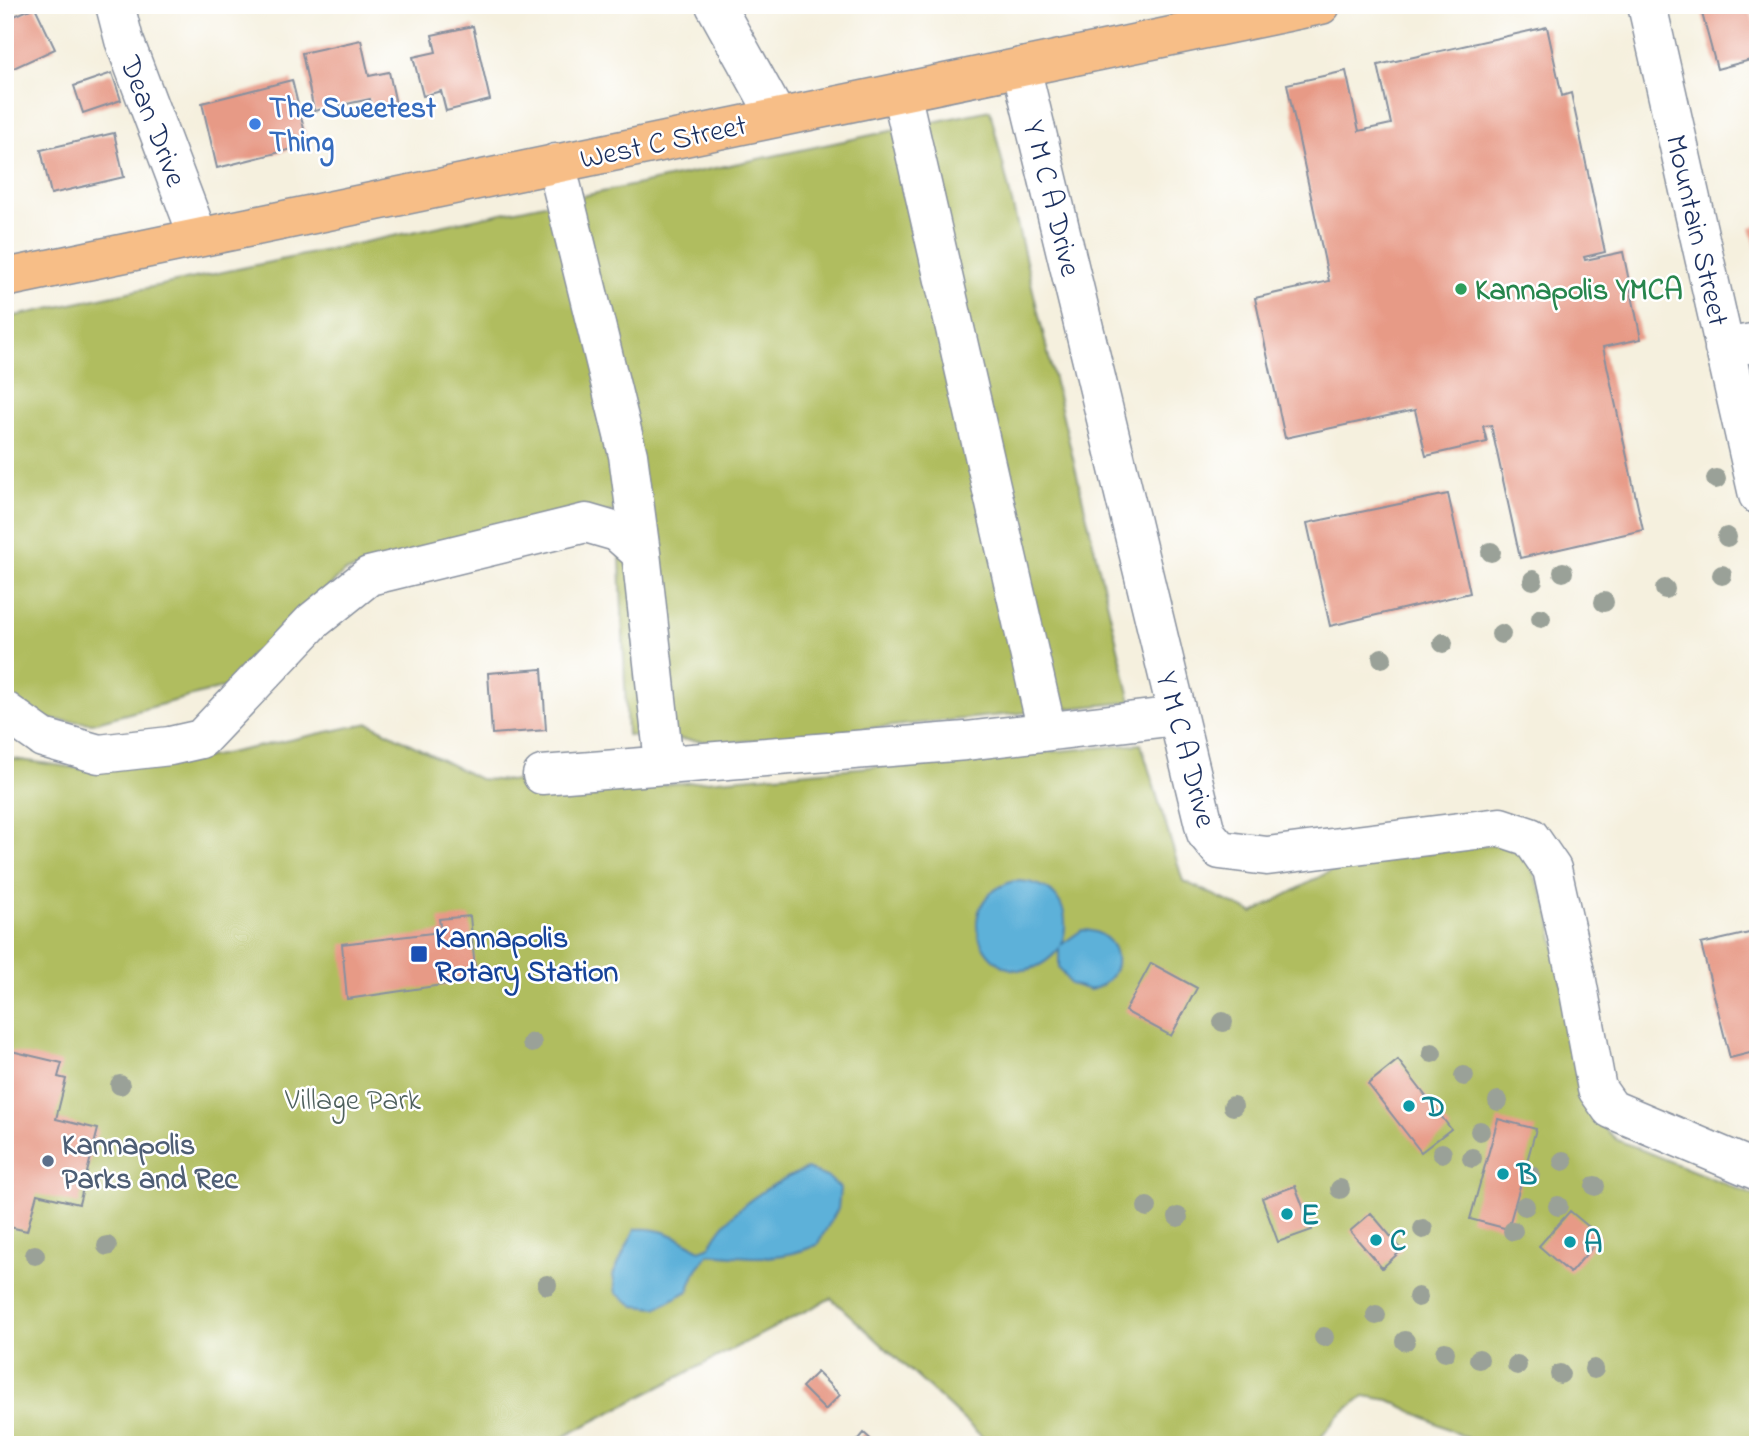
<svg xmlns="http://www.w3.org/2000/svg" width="1763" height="1450" font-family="'Indie Flower',sans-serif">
  <rect width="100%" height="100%" fill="#fff"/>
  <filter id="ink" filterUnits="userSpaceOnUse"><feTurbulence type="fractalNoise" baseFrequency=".0143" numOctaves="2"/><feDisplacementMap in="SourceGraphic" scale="14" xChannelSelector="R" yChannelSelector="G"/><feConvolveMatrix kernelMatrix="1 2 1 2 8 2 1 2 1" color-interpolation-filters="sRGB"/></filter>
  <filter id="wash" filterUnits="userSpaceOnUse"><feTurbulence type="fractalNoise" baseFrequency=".00686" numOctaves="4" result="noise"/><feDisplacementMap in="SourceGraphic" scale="28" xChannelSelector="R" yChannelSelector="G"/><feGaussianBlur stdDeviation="1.57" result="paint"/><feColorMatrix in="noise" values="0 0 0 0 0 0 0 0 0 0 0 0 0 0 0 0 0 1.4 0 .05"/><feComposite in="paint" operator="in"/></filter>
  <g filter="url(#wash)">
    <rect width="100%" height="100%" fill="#f5f0de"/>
    <path fill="#b0bd5f" stroke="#66765e" stroke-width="2" d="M 990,110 L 1131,702 L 726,743 L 627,735 L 618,510 L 344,572 L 233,685 L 93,723 L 5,716 L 5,318 Z
      M 369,723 L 479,779 L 623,788 L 1141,744 L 1183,881 L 1253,913 L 1349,861 L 1498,844 L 1526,856 L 1548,906 L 1584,1100 L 1594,1119 L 1617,1140 L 1758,1197 L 1758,1445 L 1481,1445 L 1389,1400 L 1364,1396 L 1338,1416 L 1315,1445 L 991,1445 L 831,1298 L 563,1437 L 562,1445 L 5,1445 L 5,758 L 92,770 L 214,756 Z"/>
    <path fill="#5db1d9" stroke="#3c709c" stroke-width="2" d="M 1014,881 C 1054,881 1073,906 1062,944 L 1082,930 C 1123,930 1129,980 1090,990 L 1070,984 L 1059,967 L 1059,949 C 1002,1015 933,906 1014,881 Z
      M 807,1169 L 829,1178 L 840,1188 L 838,1209 L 817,1245 C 777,1262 751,1257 709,1254 L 697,1269 L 688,1291 L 657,1308 L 635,1306 L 616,1293 L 613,1275 L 635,1229 C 662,1227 678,1237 700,1250 L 710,1246 C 728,1210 770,1183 807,1169 Z"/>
    <g id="blocks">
      <path fill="#e79a86" d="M 1703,5 L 1749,5 L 1758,36 L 1758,58 L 1717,69 L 1700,6 Z
        M 35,7 L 55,49 L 5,72 L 5,20 Z
        M 473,26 L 490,100 L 446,111 L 441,91 L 423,96 L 413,57 L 436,52 L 432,35 Z
        M 1547,27 L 1562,96 L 1571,93 L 1605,252 L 1584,257 L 1585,260 L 1623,252 L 1641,339 L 1603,347 L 1643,530 L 1520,558 L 1491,425 L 1483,426 L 1487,442 L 1426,456 L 1415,410 L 1285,438 L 1255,298 L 1329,281 L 1287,84 L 1346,71 L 1359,131 L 1391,124 L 1378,65 Z
        M 361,40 L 369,76 L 389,72 L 396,104 L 372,109 L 370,99 L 314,111 L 302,53 Z
        M 112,73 L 121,100 L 83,113 L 74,86 Z
        M 292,80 L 308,145 L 217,168 L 202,103 Z
        M 114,133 L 124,177 L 51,194 L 41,150 Z
        M 1758,225 L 1758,253 L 1757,253 L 1750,227 Z
        M 1448,494 L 1470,593 L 1330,626 L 1307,523 Z
        M 542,669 L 546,730 L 492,734 L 488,673 Z
        M 470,916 L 476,980 L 347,999 L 342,944 L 441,932 L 439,919 Z
        M 1758,931 L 1758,1051 L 1730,1058 L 1701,944 Z
        M 1151,963 L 1197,988 L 1171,1036 L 1125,1011 Z
        M 7,1050 L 62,1063 L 58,1077 L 66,1079 L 56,1119 L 98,1129 L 79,1204 L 37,1194 L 27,1231 L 5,1226 Z
        M 1398,1060 L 1451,1129 L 1421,1152 L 1368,1084 Z
        M 1498,1119 L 1536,1129 L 1508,1229 L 1470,1219 Z
        M 1295,1186 L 1312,1230 L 1278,1242 L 1262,1198 Z
        M 1570,1211 L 1601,1237 L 1570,1273 L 1539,1246 Z
        M 1371,1213 L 1402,1250 L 1382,1268 L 1350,1231 Z
        M 817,1372 L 840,1395 L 825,1410 L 802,1387 Z
        M 864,1433 L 877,1445 L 854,1445 Z
        M 476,1439 L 478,1445 L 461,1445 Z"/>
    </g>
  </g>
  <g filter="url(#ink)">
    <use href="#blocks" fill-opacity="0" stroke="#88909e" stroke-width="2"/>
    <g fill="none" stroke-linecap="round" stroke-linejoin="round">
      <defs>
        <path id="minor" d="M 115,5 L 124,40 L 198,236
          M 715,5 L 777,117
          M 1647,5 L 1758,495
          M 1021,67 L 1206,833 L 1220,850 L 1267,856 L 1500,827 L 1530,837 L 1552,869 L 1577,981 L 1597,1089 L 1611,1109 L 1758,1171
          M 901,92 L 1047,731
          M 556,163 L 628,455 L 641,553
          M 1724,348 L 1758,342
          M 5,711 L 43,738 L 99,754 L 170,746 L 201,739 L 313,621 L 369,576 L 586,523 L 617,532 L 641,553 L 664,763
          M 542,775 L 966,741 L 1177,716"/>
        <path id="major" d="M 5,278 L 1321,5"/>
      </defs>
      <use href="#minor" stroke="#88909e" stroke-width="41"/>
      <use href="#major" stroke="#88909e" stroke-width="41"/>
      <use href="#minor" stroke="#fff" stroke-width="38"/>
      <use href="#major" stroke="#f7be87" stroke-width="38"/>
    </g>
    <g fill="#9aa198">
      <circle cx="1716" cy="479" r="10"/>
      <circle cx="1727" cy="537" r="10"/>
      <circle cx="1491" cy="552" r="10"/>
      <circle cx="1563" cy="572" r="10"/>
      <circle cx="1722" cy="575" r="10"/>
      <circle cx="1533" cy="580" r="10"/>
      <circle cx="1665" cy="589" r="10"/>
      <circle cx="1604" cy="602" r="10"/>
      <circle cx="1541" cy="618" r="10"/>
      <circle cx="1501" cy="634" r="10"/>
      <circle cx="1443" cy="643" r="10"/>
      <circle cx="1382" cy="658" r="10"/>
      <circle cx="1223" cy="1022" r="10"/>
      <circle cx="532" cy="1043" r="10"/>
      <circle cx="1432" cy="1053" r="10"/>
      <circle cx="1464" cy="1076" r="10"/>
      <circle cx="120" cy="1085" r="10"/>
      <circle cx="1498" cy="1101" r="10"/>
      <circle cx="1233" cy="1106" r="10"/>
      <circle cx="1480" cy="1131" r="10"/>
      <circle cx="1442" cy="1153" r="10"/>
      <circle cx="1472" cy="1158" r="10"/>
      <circle cx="1563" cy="1161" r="10"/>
      <circle cx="1530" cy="1175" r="10"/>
      <circle cx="1595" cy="1186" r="10"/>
      <circle cx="1340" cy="1189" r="10"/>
      <circle cx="1525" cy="1206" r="10"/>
      <circle cx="1558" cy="1206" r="10"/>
      <circle cx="1147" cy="1207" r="10"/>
      <circle cx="1178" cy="1217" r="10"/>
      <circle cx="1423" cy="1229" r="10"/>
      <circle cx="1513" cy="1231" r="10"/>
      <circle cx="107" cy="1246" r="10"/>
      <circle cx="35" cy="1255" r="10"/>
      <circle cx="547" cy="1285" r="10"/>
      <circle cx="1418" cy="1297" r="10"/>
      <circle cx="1376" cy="1315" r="10"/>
      <circle cx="1324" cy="1337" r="10"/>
      <circle cx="1405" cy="1341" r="10"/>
      <circle cx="1445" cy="1352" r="10"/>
      <circle cx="1479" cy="1359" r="10"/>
      <circle cx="1517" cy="1365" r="10"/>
      <circle cx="1594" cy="1369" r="10"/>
      <circle cx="1560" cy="1374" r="10"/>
    </g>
  </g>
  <circle fill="#3f7fe0" stroke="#fff" stroke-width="2.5" cx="255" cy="124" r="7"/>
  <circle fill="#2e9e5b" stroke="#fff" stroke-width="2.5" cx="1461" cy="289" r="7"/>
  <rect fill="#1a4fb4" stroke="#fff" stroke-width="2.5" x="410" y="945" width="18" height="18" rx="3.5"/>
  <g fill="#0f9aa8" stroke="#fff" stroke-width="2.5">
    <circle cx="1409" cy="1106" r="7"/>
    <circle cx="1503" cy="1174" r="7"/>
    <circle cx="1287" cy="1214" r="7"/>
    <circle cx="1376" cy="1240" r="7"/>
    <circle cx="1570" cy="1242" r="7"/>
  </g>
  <circle fill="#5c6f8a" stroke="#fff" stroke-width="2.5" cx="48" cy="1161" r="7"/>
  <g text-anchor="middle" stroke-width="5" stroke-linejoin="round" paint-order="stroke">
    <g font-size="30" font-weight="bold" fill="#366cbe" stroke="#fff" text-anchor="start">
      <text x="269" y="117">The Sweetest<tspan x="269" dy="34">Thing</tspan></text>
    </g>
    <g font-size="30" fill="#1b2f5e" stroke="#fff">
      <text transform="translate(154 121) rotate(69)" y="10">Dean Drive</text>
      <text transform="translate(663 141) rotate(-12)" y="10">West C Street</text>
      <text transform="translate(1053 198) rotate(76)" y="10">Y M C A Drive</text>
      <text transform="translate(1698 230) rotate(77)" y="10">Mountain Street</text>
      <text transform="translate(1187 749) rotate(75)" y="10">Y M C A Drive</text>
    </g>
    <g font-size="30" font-weight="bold" fill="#27864d" stroke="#fff" text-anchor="start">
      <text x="1475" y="299">Kannapolis YMCA</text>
    </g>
    <g font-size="30" font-weight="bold" fill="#164399" stroke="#fff" text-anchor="start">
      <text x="435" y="947">Kannapolis<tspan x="435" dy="34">Rotary Station</tspan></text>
    </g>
    <g font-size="30" fill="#4f615e" stroke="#fff">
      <text x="353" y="1109">Village Park</text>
    </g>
    <g font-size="30" font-weight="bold" fill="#0d838f" stroke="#fff" text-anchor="start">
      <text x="1423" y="1116">D</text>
      <text x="1517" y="1184">B</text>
      <text x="1301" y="1224">E</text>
      <text x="1390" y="1250">C</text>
      <text x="1584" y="1252">A</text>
    </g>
    <g font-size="30" font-weight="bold" fill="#4e5e75" stroke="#fff" text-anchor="start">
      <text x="62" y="1154">Kannapolis<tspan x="62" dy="34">Parks and Rec</tspan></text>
    </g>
  </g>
  <rect width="1763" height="1450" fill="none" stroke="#fff" stroke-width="28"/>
</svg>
